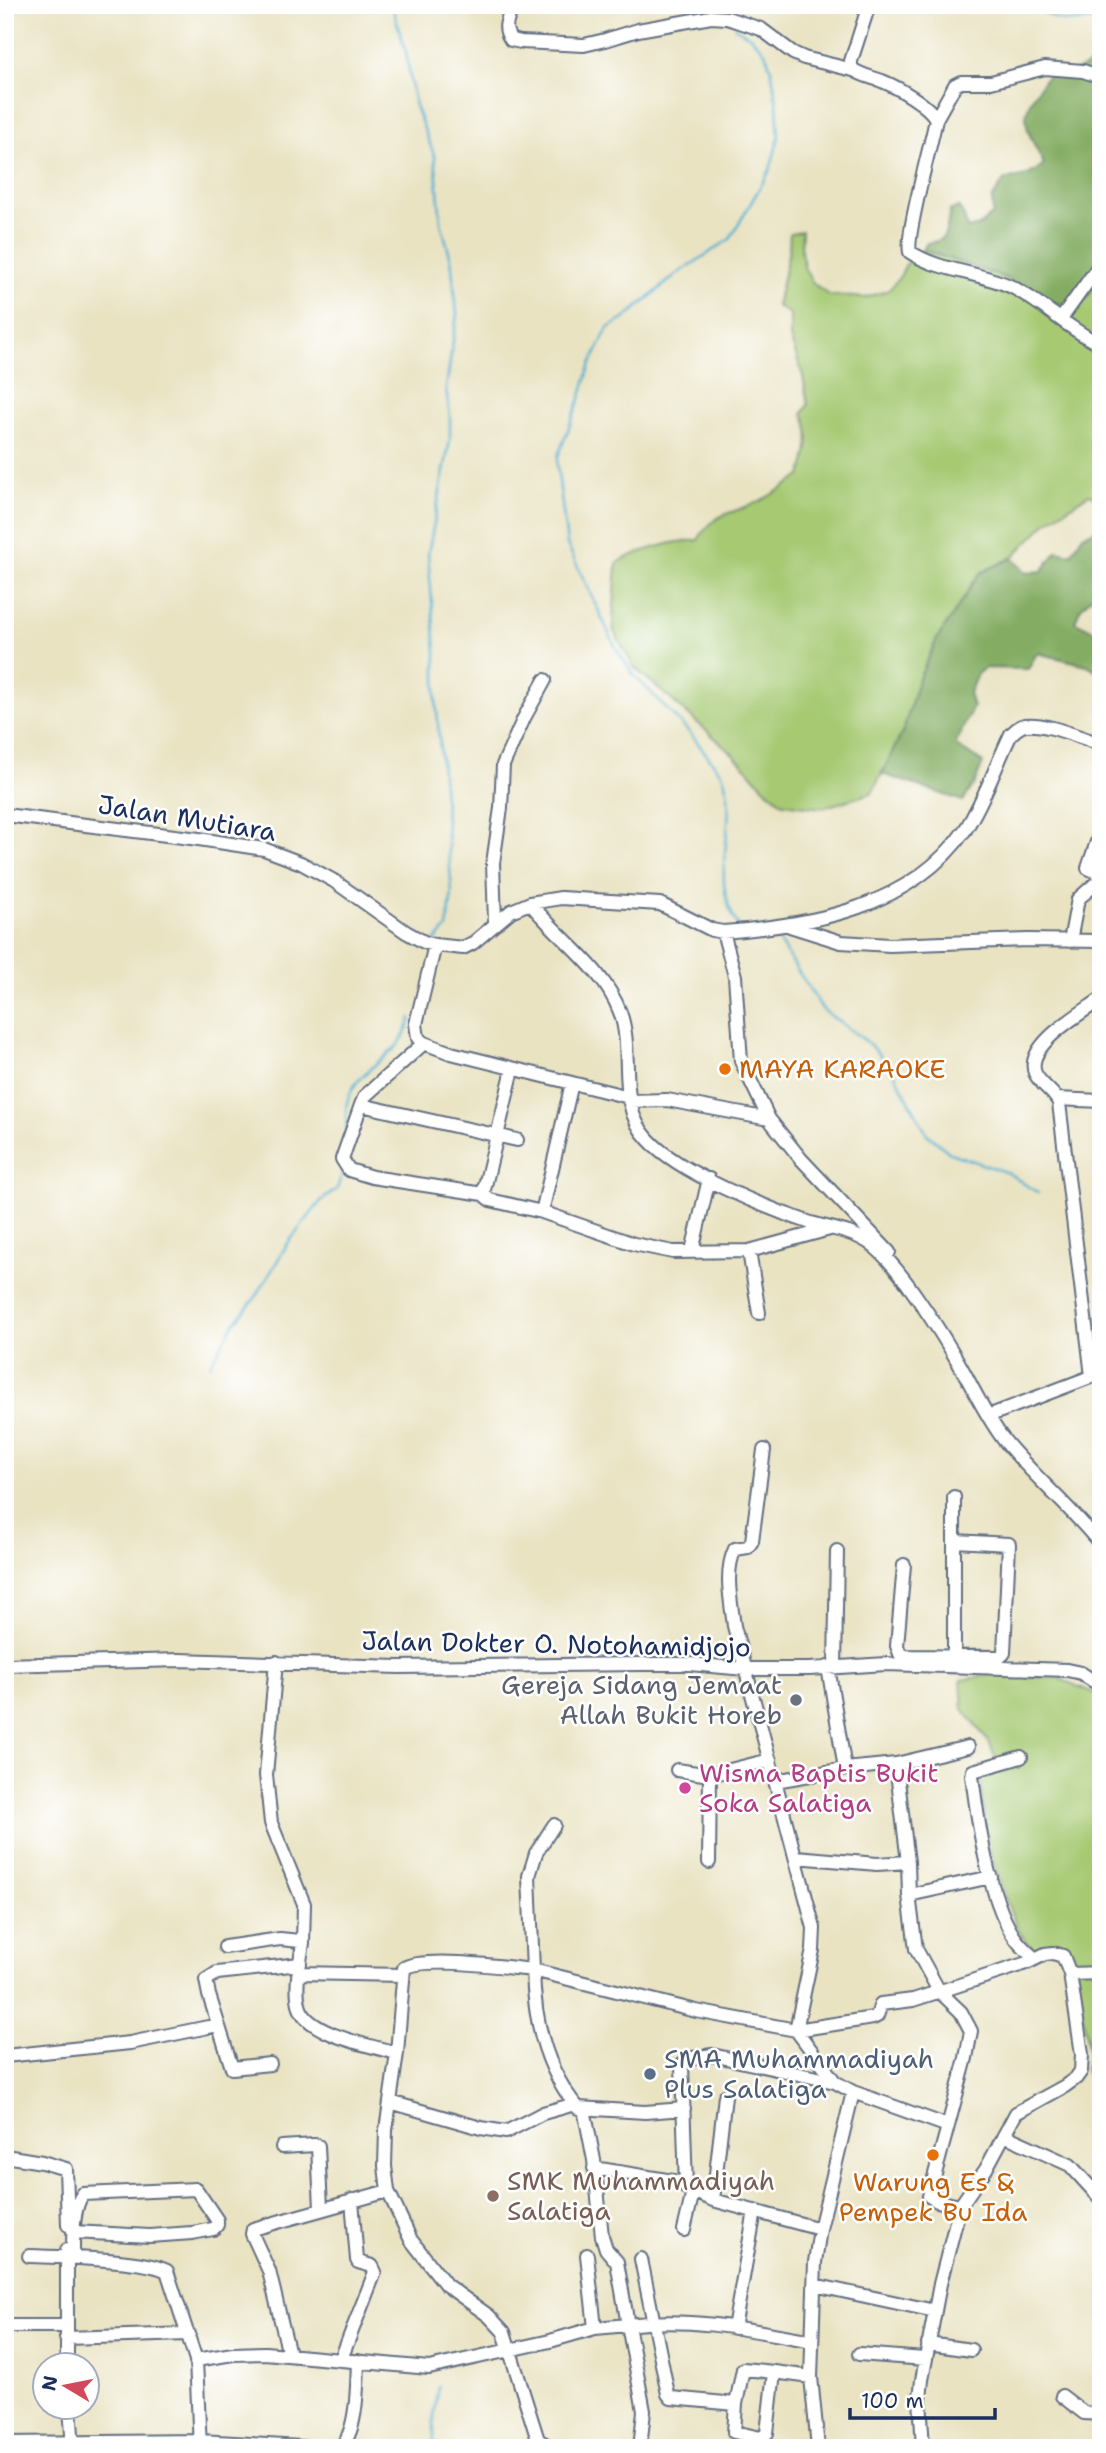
<svg xmlns="http://www.w3.org/2000/svg" width="1106" height="2453" font-family="'Shantell Sans',sans-serif">
  <rect width="100%" height="100%" fill="#fff"/>
  <filter id="ink" filterUnits="userSpaceOnUse"><feTurbulence type="fractalNoise" baseFrequency=".0143" numOctaves="2"/><feDisplacementMap in="SourceGraphic" scale="14" xChannelSelector="R" yChannelSelector="G"/><feConvolveMatrix kernelMatrix="1 2 1 2 8 2 1 2 1" color-interpolation-filters="sRGB"/></filter>
  <filter id="wash" filterUnits="userSpaceOnUse"><feTurbulence type="fractalNoise" baseFrequency=".00686" numOctaves="4" result="noise"/><feDisplacementMap in="SourceGraphic" scale="28" xChannelSelector="R" yChannelSelector="G"/><feGaussianBlur stdDeviation="1.57" result="paint"/><feColorMatrix in="noise" values="0 0 0 0 0 0 0 0 0 0 0 0 0 0 0 0 0 1.4 0 .05"/><feComposite in="paint" operator="in"/></filter>
  <g filter="url(#wash)">
    <rect width="100%" height="100%" fill="#e9e3c2"/>
    <path fill="#a6c972" stroke="#607c68" stroke-width="2" d="M 802,231 L 801,252 L 805,270 L 813,283 L 829,295 L 865,298 L 889,290 L 901,275 L 906,264 L 923,250 L 1006,278 L 1043,300 L 1086,299 L 1101,277 L 1101,499 L 1089,494 L 1047,522 L 1012,558 L 980,573 L 973,582 L 962,603 L 937,639 L 917,683 L 904,729 L 872,793 L 822,808 L 783,803 L 768,791 L 732,753 L 634,667 L 614,631 L 613,621 L 617,563 C 634,552 678,539 697,541 C 715,513 723,516 751,505 C 769,498 785,486 801,476 C 808,455 813,433 803,413 L 808,405 L 803,376 L 790,337 L 790,314 L 777,306 L 789,250 L 790,233 Z
      M 994,1674 L 1058,1678 L 1101,1696 L 1101,2089 L 1091,2082 L 1085,2070 L 1089,2054 L 1075,1963 C 1059,1932 1049,1959 1030,1946 C 1015,1935 994,1866 989,1846 C 984,1822 982,1796 979,1771 L 996,1760 L 990,1744 L 963,1709 L 961,1680 Z"/>
    <path fill="#84ad64" stroke="#506e61" stroke-width="2" d="M 1101,60 L 1101,277 L 1086,299 L 1067,305 L 1043,300 L 1006,278 L 923,250 L 927,243 C 950,241 945,231 950,211 L 958,207 L 964,216 L 967,229 L 979,226 L 993,214 L 992,199 L 1005,179 C 1021,179 1032,175 1044,164 C 1022,121 1017,116 1048,75 L 1061,77 Z
      M 1101,528 L 1101,586 L 1080,609 L 1075,622 L 1099,633 L 1101,631 L 1101,673 L 1087,665 L 1037,653 L 1028,669 L 985,668 L 977,674 L 969,693 L 973,707 L 955,745 L 983,763 L 975,783 L 963,801 L 882,774 L 904,729 L 917,683 L 937,639 L 980,573 L 1012,558 L 1026,573 L 1042,571 L 1057,551 L 1071,554 L 1083,535 Z"/>
    <g fill="none" stroke-linecap="round" stroke-linejoin="round">
      <path stroke="#53afd1" stroke-width="2.5" d="M 392,5 L 406,53 L 415,106 L 435,157 L 441,223 L 451,259 L 457,314 L 446,389 L 450,416 L 450,440 L 428,554 L 436,651 L 436,700 L 452,893 L 447,928 L 435,941
        M 725,5 L 729,14
        M 1030,5 C 1062,24 1064,23 1101,19
        M 734,27 L 750,36 L 765,52 L 771,69 L 777,103 L 779,137 L 770,170 L 730,239 L 677,274 L 624,319 L 608,328 L 590,366 L 581,396 L 558,456 L 557,465 L 567,544 L 617,650 L 634,675 L 689,732 L 722,774 C 743,823 704,875 739,927
        M 749,935 L 778,940 L 823,1010 L 866,1041 L 891,1067 L 927,1134 L 950,1153 L 1008,1173 L 1038,1193
        M 347,1130 C 347,1122 345,1111 347,1103 C 353,1076 379,1064 397,1046 C 404,1038 408,1028 411,1018
        M 210,1365 L 233,1325 L 256,1297 L 288,1243 L 321,1201 L 337,1189 L 343,1171
        M 434,2448 L 434,2412 L 438,2387"/>
    </g>
  </g>
  <g filter="url(#ink)">
    <g fill="none" stroke-linecap="round" stroke-linejoin="round">
      <defs>
        <path id="minor" d="M 513,5 C 509,19 501,26 511,40 L 521,42 L 584,45 L 605,40 L 638,30 L 711,17 L 727,18 L 761,29 L 793,53 L 804,58 L 853,70
          M 869,5 L 851,61 L 851,68 C 859,75 871,77 882,81 C 897,87 929,105 936,119 C 932,142 905,236 910,252 C 940,272 982,272 1014,288 C 1045,305 1070,330 1101,345
          M 936,119 L 955,85 L 961,82 L 991,82 L 1045,68 L 1083,71 L 1101,77
          M 1061,319 L 1101,263
          M 5,815 L 199,839 L 264,849 L 301,863 L 334,881 L 406,932 L 424,942 L 435,945 L 463,948 L 473,943 L 511,911 L 530,903 L 561,898 L 660,904 L 712,930 L 723,932 C 812,925 911,908 965,830 C 984,801 996,765 1011,734 C 1016,730 1019,726 1025,725 C 1046,722 1080,738 1101,744
          M 1101,830 L 1088,868 L 1101,874
          M 530,903 C 559,939 603,967 620,1012 C 635,1053 615,1104 648,1139 C 679,1173 766,1208 811,1223 C 831,1229 853,1231 871,1244 C 889,1258 903,1277 916,1296 C 932,1319 947,1342 961,1367 C 975,1392 987,1418 1004,1440 C 1034,1477 1071,1507 1101,1545
          M 495,922 L 493,863 L 501,808 L 503,765 L 524,718 L 545,680
          M 790,926 L 841,942 L 890,945 L 1027,940 L 1101,941
          M 723,932 L 735,976 L 741,1061 L 769,1119 L 801,1159 L 889,1252
          M 1070,941 L 1078,899 L 1101,879
          M 435,945 L 416,1024 L 418,1038 L 424,1043 L 451,1053 L 572,1083
          M 424,1043 L 365,1096 L 361,1105 L 517,1140
          M 513,1069 L 483,1194 L 490,1200 L 542,1212
          M 629,1097 L 572,1083 L 542,1212 L 634,1244 L 673,1252 L 749,1251 L 830,1229
          M 1057,1099 L 1101,1101
          M 629,1101 L 667,1100 L 769,1119
          M 361,1105 L 342,1159 L 349,1170 L 372,1177 L 483,1194
          M 692,1251 L 709,1179
          M 749,1251 L 759,1313
          M 1092,1376 L 1059,1103 C 1054,1091 1040,1085 1035,1073 C 1024,1045 1082,1013 1101,999
          M 988,1416 L 1101,1373
          M 764,1450 L 752,1541 L 748,1547 L 735,1549 C 724,1571 731,1602 734,1626 L 814,1928 L 813,1950 L 796,2030 L 835,2082 L 853,2092 L 820,2229 L 815,2262 L 811,2377 L 818,2448
          M 904,1565 L 897,1646 L 900,1654 L 906,1656 L 1000,1657 L 1004,1653 L 1009,1544 L 955,1541
          M 276,1662 L 266,1775 L 271,1823 L 304,1904 L 303,1943
          M 954,1662 L 954,1497
          M 5,1665 L 179,1660 L 399,1667 L 641,1664 L 690,1664 L 745,1669 L 809,1669 L 886,1664 L 1067,1670 L 1081,1673 L 1101,1686
          M 828,1667 L 845,1769
          M 835,1667 L 837,1551
          M 1021,1757 L 973,1771 L 972,1776 C 978,1822 988,1896 1013,1935 C 1019,1945 1027,1951 1035,1959
          M 896,1764 L 968,1747
          M 677,1770 L 710,1775
          M 775,1781 L 845,1769 L 896,1764 L 908,1862 L 909,1895
          M 554,1825 L 536,1853 L 529,1876 L 533,1970 L 696,2011 L 796,2030 L 873,2018 L 877,2016 L 881,2004 L 913,2000 L 1027,1963 L 1045,1954 L 1053,1953 L 1063,1956 L 1070,1974 L 1082,2054 L 1081,2071 L 1076,2078 L 1065,2086 L 1016,2113 L 986,2169 L 960,2206 L 937,2201 L 929,2196 L 948,2126
          M 796,1857 L 877,1864 L 908,1862
          M 709,1862 L 710,1775 L 770,1760
          M 225,1947 L 280,1939 L 300,1941 L 303,1943 C 300,1962 294,1989 300,2008 C 309,2035 372,2046 397,2053
          M 299,1973 L 403,1975
          M 1070,1974 L 1101,1973
          M 5,2056 L 130,2043 L 218,2025
          M 270,2064 L 232,2068 L 209,1995 L 206,1980 L 217,1973 L 300,1964
          M 853,2092 L 948,2126 L 966,2058 L 971,2031 L 961,2012 L 939,1991 L 916,1949 L 909,1895 L 991,1877
          M 390,2102 L 481,2128 L 506,2132 L 543,2113 L 575,2104
          M 1004,2135 L 1070,2165 L 1101,2199
          M 282,2147 L 315,2145 L 318,2146 L 321,2208
          M 5,2156 L 42,2162 L 66,2169 L 68,2225
          M 594,2168 L 685,2183
          M 713,2200 L 725,2096
          M 820,2229 L 713,2200 L 686,2188 L 682,2065 L 693,2058 L 712,2055 L 835,2082
          M 684,2230 L 693,2192
          M 587,2255 L 595,2328
          M 29,2256 C 56,2257 146,2259 167,2271 L 196,2360 L 200,2448
          M 73,2258 C 73,2241 72,2207 83,2194 L 196,2189 L 217,2220 L 217,2225 L 213,2229 L 192,2233 L 150,2236 L 73,2232
          M 641,2259 L 668,2394 L 671,2398 L 736,2404 L 734,2432 L 761,2438 L 767,2433 L 774,2372 L 811,2377
          M 814,2285 L 935,2311
          M 5,2326 L 66,2326
          M 734,2328 L 755,2211
          M 66,2338 L 189,2334
          M 928,2344 L 971,2350
          M 289,2354 L 269,2271 L 252,2234 L 253,2229 L 388,2191
          M 859,2354 L 925,2359
          M 341,2359 L 375,2272 L 372,2266 L 358,2262 L 357,2260 L 352,2200
          M 196,2360 L 233,2354 L 265,2353 L 429,2368 L 550,2341 L 595,2328 L 628,2325 L 617,2262 L 606,2249 L 602,2236 L 594,2160 L 584,2109
          M 67,2366 L 67,2250
          M 1062,2396 L 1084,2413 L 1101,2414
          M 736,2404 L 743,2369 L 774,2372
          M 70,2408 L 73,2447
          M 538,2440 L 552,2448
          M 5,2443 L 200,2441 L 318,2448
          M 339,2448 C 358,2434 357,2383 358,2361
          M 534,2448 L 538,2440 L 504,2332 L 489,2316 L 446,2285 L 411,2240 L 388,2191 L 385,2166 L 386,2130 L 397,2053 L 404,1968 C 425,1956 506,1967 533,1970 C 534,2020 545,2069 578,2108 L 645,2112 L 684,2109
          M 640,2448 L 644,2411 L 628,2325 C 688,2316 753,2330 812,2341
          M 923,2448 L 920,2399 L 922,2380 L 940,2284 L 960,2206"/>
      </defs>
      <use href="#minor" stroke="#636e81" stroke-width="16"/>
      <use href="#minor" stroke="#fff" stroke-width="12"/>
    </g>
  </g>
  <g fill="#e8710a" stroke="#fff" stroke-width="2.5">
    <circle cx="725" cy="1069" r="7"/>
    <circle cx="933" cy="2155" r="7"/>
  </g>
  <circle fill="#6b7280" stroke="#fff" stroke-width="2.5" cx="796" cy="1700" r="7"/>
  <circle fill="#d1479c" stroke="#fff" stroke-width="2.5" cx="685" cy="1788" r="7"/>
  <circle fill="#5c6f8a" stroke="#fff" stroke-width="2.5" cx="650" cy="2074" r="7"/>
  <circle fill="#8d6e63" stroke="#fff" stroke-width="2.5" cx="493" cy="2196" r="7"/>
  <g text-anchor="middle" stroke-width="5" stroke-linejoin="round" paint-order="stroke">
    <g font-size="26" fill="#1b2f5e" stroke="#fff">
      <text transform="translate(187 818) rotate(9)" y="9">Jalan Mutiara</text>
      <text transform="translate(556 1644) rotate(1)" y="9">Jalan Dokter O. Notohamidjojo</text>
    </g>
    <g font-size="26" fill="#c56008" stroke="#fff" text-anchor="start">
      <text x="739" y="1078">MAYA KARAOKE</text>
      <text x="933" y="2191" text-anchor="middle">Warung Es &amp;<tspan x="933" dy="30">Pempek Bu Ida</tspan></text>
    </g>
    <g font-size="26" fill="#5b616d" stroke="#fff" text-anchor="end">
      <text x="782" y="1694">Gereja Sidang Jemaat<tspan x="782" dy="30">Allah Bukit Horeb</tspan></text>
    </g>
    <g font-size="26" fill="#b23c85" stroke="#fff" text-anchor="start">
      <text x="699" y="1782">Wisma Baptis Bukit<tspan x="699" dy="30">Soka Salatiga</tspan></text>
    </g>
    <g font-size="26" fill="#4e5e75" stroke="#fff" text-anchor="start">
      <text x="664" y="2068">SMA Muhammadiyah<tspan x="664" dy="30">Plus Salatiga</tspan></text>
    </g>
    <g font-size="26" fill="#785e54" stroke="#fff" text-anchor="start">
      <text x="507" y="2190">SMK Muhammadiyah<tspan x="507" dy="30">Salatiga</tspan></text>
    </g>
  </g>
  <rect width="1106" height="2453" fill="none" stroke="#fff" stroke-width="28"/>
  <g transform="translate(66 2386) rotate(280)"><circle r="33" fill="#ffffff" stroke="#a4acbf" stroke-width="2"/>
  <path d="M0-5L12 26L0 18L-12 26Z" fill="#d1495b"/>
  <text y="-10" font-size="19" font-weight="bold" text-anchor="middle" fill="#1b2f5e">N</text>
  </g>
  <path d="M850 2408v10h145v-10" fill="none" stroke="#1b2f5e" stroke-width="3.5"/>
  <text x="861" y="2408" font-size="21" fill="#1b2f5e" stroke="#ffffff" stroke-width="5" paint-order="stroke">100 m</text>
</svg>
